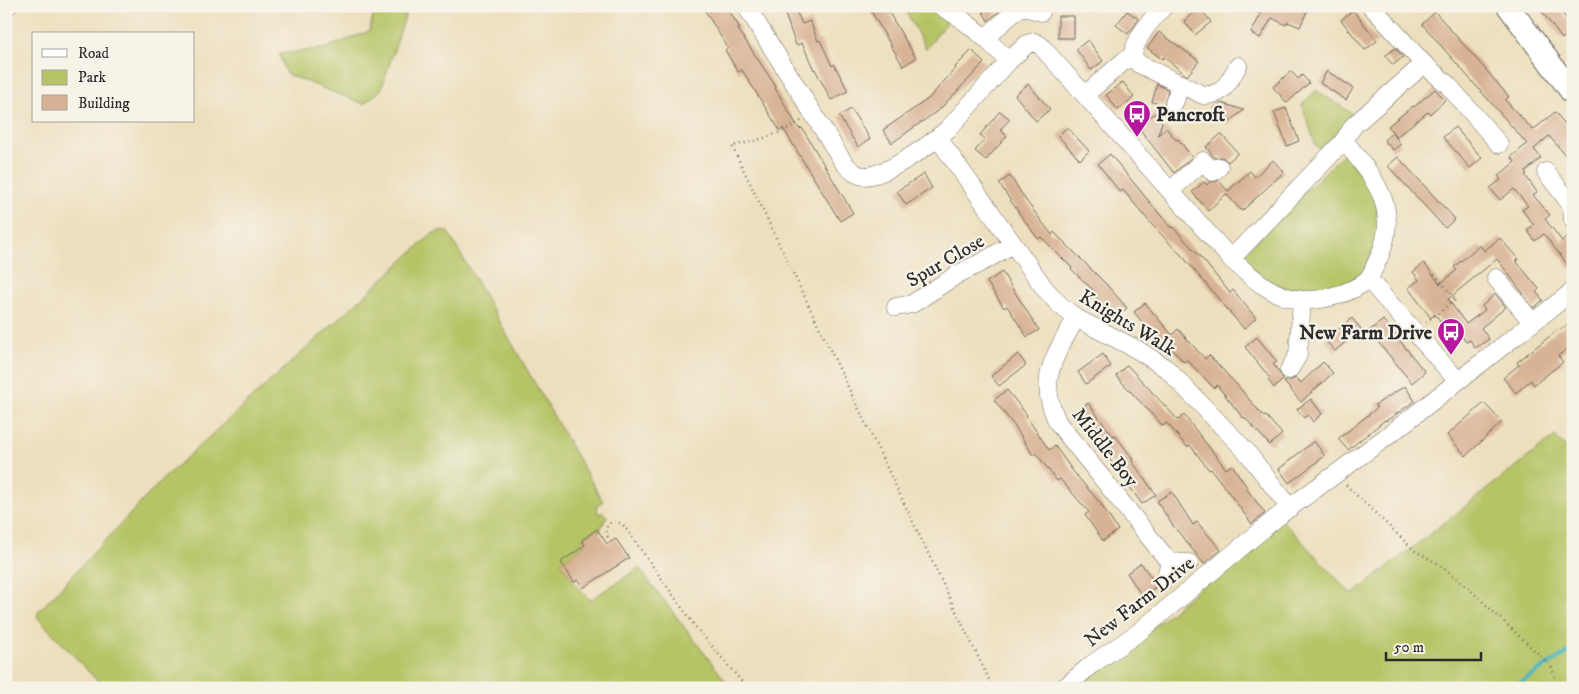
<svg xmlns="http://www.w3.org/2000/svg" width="1579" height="694" font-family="'IM FELL DW Pica',serif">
  <rect width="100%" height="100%" fill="#f7f3e8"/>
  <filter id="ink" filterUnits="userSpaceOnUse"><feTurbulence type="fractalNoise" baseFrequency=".02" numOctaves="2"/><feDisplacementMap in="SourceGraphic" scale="10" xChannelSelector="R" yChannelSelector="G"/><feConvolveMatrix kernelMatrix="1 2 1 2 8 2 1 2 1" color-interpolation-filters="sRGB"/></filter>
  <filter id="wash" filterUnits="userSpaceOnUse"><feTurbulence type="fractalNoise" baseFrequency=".0096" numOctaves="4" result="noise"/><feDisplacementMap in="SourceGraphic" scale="20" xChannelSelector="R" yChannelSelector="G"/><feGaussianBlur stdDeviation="1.12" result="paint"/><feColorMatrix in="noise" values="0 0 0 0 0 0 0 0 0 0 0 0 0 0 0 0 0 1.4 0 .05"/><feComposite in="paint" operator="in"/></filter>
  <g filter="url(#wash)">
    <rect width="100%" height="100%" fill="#eddfbd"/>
    <path fill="#b6c466" stroke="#707848" d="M 376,6 L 407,6 L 405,17 L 381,90 L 364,104 L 286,74 L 279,54 L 326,48 L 369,31 Z
      M 903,6 L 935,6 L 951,17 L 926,49 Z
      M 1316,90 L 1354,115 L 1320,149 L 1316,146 L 1302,105 Z
      M 1344,153 L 1373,190 L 1382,231 L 1363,273 L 1357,278 L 1339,288 L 1306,294 L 1275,285 L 1243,262 L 1244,253 Z
      M 440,231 L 448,232 L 603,502 L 596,507 L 599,514 L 603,512 L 607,516 L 599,532 L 597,529 L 582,539 L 585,545 L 561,562 L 574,582 L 590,600 L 639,568 L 731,688 L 104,688 L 37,617 L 38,612 L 165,477 L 432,234 Z
      M 1555,436 L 1573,456 L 1573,688 L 1076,688 L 1137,641 L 1281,519 L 1352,595 Z"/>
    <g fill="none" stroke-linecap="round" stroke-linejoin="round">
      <path stroke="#45b5bf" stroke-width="4" d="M 1512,688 L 1573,649"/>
    </g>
    <g id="blocks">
      <path fill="#d8b294" d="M 702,6 L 726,6 L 740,28 L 738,29 L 776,87 L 775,88 L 799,129 L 802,128 L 853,213 L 840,221 L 783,128 L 780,131 L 742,70 L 738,72 L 725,50 L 728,48 Z
        M 782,6 L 794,6 L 802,24 L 810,21 L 818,41 L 820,40 L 832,66 L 834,64 L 848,91 L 831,100 L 815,69 L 814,70 L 802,43 L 796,45 Z
        M 868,6 L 885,6 L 916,58 L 903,66 Z
        M 980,6 L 1005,6 L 988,21 Z
        M 1243,6 L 1300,6 L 1308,9 L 1300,27 L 1288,22 L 1286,25 L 1272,18 L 1260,38 L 1251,33 L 1261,14 Z
        M 1538,6 L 1557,6 L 1573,27 L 1573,31 L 1562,39 Z
        M 1200,8 L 1211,22 L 1195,35 L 1184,21 Z
        M 1353,10 L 1377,41 L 1365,50 L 1341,20 Z
        M 1127,11 L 1139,19 L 1128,34 L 1116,25 Z
        M 1435,12 L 1487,71 L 1509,97 L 1505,100 L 1533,130 L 1555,112 L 1573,134 L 1573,164 L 1549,136 L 1534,149 L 1541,158 L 1525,172 L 1527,174 L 1525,175 L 1537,192 L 1533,195 L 1550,215 L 1545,219 L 1562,241 L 1568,236 L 1573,242 L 1573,272 L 1544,234 L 1535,241 L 1527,230 L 1534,225 L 1522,210 L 1528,206 L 1514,189 L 1500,200 L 1490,188 L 1501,180 L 1498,176 L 1515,162 L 1511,157 L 1527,144 L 1422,24 Z
        M 1058,16 L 1074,16 L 1074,38 L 1058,38 Z
        M 1159,32 L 1199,61 L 1187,76 L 1164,57 L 1162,59 L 1147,48 Z
        M 1088,40 L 1103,61 L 1091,70 L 1076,49 Z
        M 1395,48 L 1403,57 L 1393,65 L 1385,56 Z
        M 972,50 L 984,63 L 940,109 L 892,143 L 883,130 L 928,99 L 956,68 L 955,67 Z
        M 1291,71 L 1298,79 L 1302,75 L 1309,83 L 1287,103 L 1273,87 Z
        M 1327,71 L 1353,88 L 1346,100 L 1320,83 Z
        M 1123,82 L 1134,97 L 1118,110 L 1106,95 Z
        M 1028,84 L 1050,109 L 1036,121 L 1015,95 Z
        M 1157,84 L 1168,90 L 1164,105 L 1152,102 Z
        M 1435,89 L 1445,100 L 1430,114 L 1428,112 L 1396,137 L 1388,126 L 1413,106 L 1414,107 Z
        M 1221,103 L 1244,110 L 1227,124 L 1214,108 Z
        M 1286,108 L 1299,141 L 1287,146 L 1274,112 Z
        M 851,109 L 870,139 L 858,147 L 839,116 Z
        M 1000,111 L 1010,119 L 1000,130 L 1007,136 L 986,160 L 975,151 L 985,139 L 980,135 Z
        M 1155,113 L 1162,122 L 1158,135 L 1166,128 L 1176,140 L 1178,139 L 1192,157 L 1174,173 L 1138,127 Z
        M 1067,127 L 1089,151 L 1080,160 L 1058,136 Z
        M 1455,127 L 1482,158 L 1470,168 L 1443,137 Z
        M 1392,133 L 1401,144 L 1393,150 L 1384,140 Z
        M 1221,134 L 1238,153 L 1228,162 L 1222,157 L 1215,158 L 1206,147 Z
        M 1110,154 L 1171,228 L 1172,226 L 1204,261 L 1230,293 L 1233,290 L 1256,318 L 1244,329 L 1184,258 L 1153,226 L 1123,190 L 1120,192 L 1098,164 Z
        M 1398,157 L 1455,219 L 1445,228 L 1388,166 Z
        M 1273,160 L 1284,172 L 1242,211 L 1226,194 L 1208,211 L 1192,192 L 1204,182 L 1207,185 L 1210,182 L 1219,181 L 1228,191 L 1250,171 L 1255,177 Z
        M 924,174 L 932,188 L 906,205 L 897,191 Z
        M 1010,176 L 1027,202 L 1052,235 L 1054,232 L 1107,285 L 1127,308 L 1115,319 L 1096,297 L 1098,295 L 1071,269 L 1072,268 L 1041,237 L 1038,239 L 1019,213 L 999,183 Z
        M 1500,238 L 1518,259 L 1516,261 L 1539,289 L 1536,292 L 1543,300 L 1534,308 L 1497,259 L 1448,299 L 1466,324 L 1485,310 L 1482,306 L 1495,294 L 1506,307 L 1481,328 L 1489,339 L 1475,348 L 1470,340 L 1466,342 L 1459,332 L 1452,337 L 1435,314 L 1431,318 L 1408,288 L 1419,280 L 1413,272 L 1424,263 L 1440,284 L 1457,270 L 1454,267 L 1480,245 L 1484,251 Z
        M 1002,272 L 1039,330 L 1027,337 L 1007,306 L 1004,308 L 987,282 Z
        M 1145,303 L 1172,335 L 1178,329 L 1205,359 L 1209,355 L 1238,386 L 1264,417 L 1266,416 L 1282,434 L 1270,445 L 1244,417 L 1243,418 L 1217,385 L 1214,388 L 1187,360 L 1184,362 L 1155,331 L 1152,334 L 1134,312 Z
        M 1352,318 L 1361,329 L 1335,351 L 1325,340 Z
        M 1383,320 L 1425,372 L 1412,383 L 1369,331 Z
        M 1573,320 L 1573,344 L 1558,356 L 1563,362 L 1534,385 L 1531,380 L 1516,393 L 1503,378 L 1519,365 L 1517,362 L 1559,329 L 1560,330 Z
        M 1257,337 L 1277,362 L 1273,364 L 1284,379 L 1274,388 L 1268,380 L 1270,378 L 1245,347 Z
        M 1018,354 L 1026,365 L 999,386 L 991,376 Z
        M 1103,354 L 1111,366 L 1086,384 L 1078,372 Z
        M 1323,362 L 1333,373 L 1301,402 L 1284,382 L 1296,378 L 1301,383 Z
        M 1127,365 L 1178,420 L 1184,415 L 1226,469 L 1232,465 L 1247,487 L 1246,488 L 1265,513 L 1252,524 L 1211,469 L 1209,470 L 1190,445 L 1187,447 L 1167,423 L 1163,426 L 1116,376 Z
        M 1405,386 L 1415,401 L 1386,421 L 1385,420 L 1348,450 L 1338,439 L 1377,408 L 1375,405 Z
        M 1007,390 L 1027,415 L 1026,416 L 1049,450 L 1055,446 L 1072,470 L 1100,503 L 1118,530 L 1103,541 L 1085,515 L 1089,512 L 1060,479 L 1057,481 L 1036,453 L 1033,455 L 1016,428 L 994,400 Z
        M 1311,399 L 1322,414 L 1313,422 L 1308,415 L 1304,418 L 1297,409 Z
        M 1088,403 L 1113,436 L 1115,435 L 1133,459 L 1132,461 L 1156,495 L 1142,504 L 1100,446 L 1101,445 L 1076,412 Z
        M 1484,403 L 1502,422 L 1466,456 L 1447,435 Z
        M 1314,441 L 1325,456 L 1289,483 L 1279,469 Z
        M 1172,492 L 1193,525 L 1197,522 L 1221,550 L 1204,564 L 1171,523 L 1157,501 Z
        M 597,529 L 607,544 L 616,539 L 629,558 L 583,588 L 578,580 L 574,582 L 561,562 L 585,545 L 582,540 Z
        M 1141,563 L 1157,586 L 1142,596 L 1127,573 Z"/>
    </g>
  </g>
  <g filter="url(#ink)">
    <use href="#blocks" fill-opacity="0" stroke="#6f6a5e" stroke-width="1"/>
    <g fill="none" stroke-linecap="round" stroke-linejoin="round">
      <defs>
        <path id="minor" d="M 746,6 L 842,160 C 846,166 852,172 859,175 C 879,183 933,142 948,129 L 1009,61 L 1027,44 L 1034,42
          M 941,6 L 959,17 L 985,38
          M 1164,6 C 1150,21 1137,36 1132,56 L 1139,64 L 1203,95 C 1225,96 1228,82 1238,66
          M 6,7 L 8,6
          M 1034,42 L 1040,45 L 1231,259 C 1252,278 1274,298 1303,300 C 1323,301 1353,293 1368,279 C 1371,276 1373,270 1375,266 C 1386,244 1391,223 1383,199 C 1375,178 1359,159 1345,142
          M 1009,61 L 985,38 L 1019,8 L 1028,8 L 1041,12
          M 1424,64 L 1448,85 L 1499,144
          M 1085,95 L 1124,61 L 1132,56
          M 1174,103 L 1181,84
          M 938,138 L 1045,289 L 1060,305 L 1076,318 L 1138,350 L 1167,369 L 1246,451 L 1290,508
          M 1546,172 L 1572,206 L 1573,220
          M 1170,191 L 1203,161 L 1213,172 L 1219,167
          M 1231,259 L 1335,150 C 1346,141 1346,136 1354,125 L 1424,64 L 1371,6
          M 1496,278 L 1532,322
          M 1368,279 L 1458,381
          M 896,307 L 912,304 L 958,274 L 984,261 L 1013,244
          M 1076,318 C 1055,356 1036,379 1058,423 L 1170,563
          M 1289,370 L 1298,355 L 1302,300
          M 1165,579 L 1170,563 L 1189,563
          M 1064,688 L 1091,665 L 1139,632 L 1281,514 L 1389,435 L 1573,291"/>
        <path id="major" d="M 1508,6 L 1573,94"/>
      </defs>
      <use href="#minor" stroke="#6f6a5e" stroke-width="19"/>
      <use href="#major" stroke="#6f6a5e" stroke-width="24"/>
      <path stroke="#6f6a5e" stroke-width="2.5" stroke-dasharray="1 4" stroke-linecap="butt" d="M 801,121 C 779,135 757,141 732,146 L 993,688
        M 1426,322 L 1456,300 L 1434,274
        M 1346,485 L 1415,551 L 1439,564 L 1467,587 L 1551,666 L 1558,688
        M 608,537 C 605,529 606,524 614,521 L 622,524 L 627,530 L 695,626 L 747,688"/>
      <use href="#minor" stroke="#fff" stroke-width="18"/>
      <use href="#major" stroke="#fff" stroke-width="22"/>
    </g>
  </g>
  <defs>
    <symbol id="bus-pin" viewBox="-11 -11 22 30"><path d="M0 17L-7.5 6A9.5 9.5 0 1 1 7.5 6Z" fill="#b5179e" stroke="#f7f3e8"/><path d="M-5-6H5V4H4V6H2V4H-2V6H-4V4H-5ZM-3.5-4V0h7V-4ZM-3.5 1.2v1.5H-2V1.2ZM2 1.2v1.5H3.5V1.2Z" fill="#fff"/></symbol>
  </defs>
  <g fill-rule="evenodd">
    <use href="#bus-pin" x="1121" y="98" width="32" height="43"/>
    <use href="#bus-pin" x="1435" y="316" width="32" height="43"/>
  </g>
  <g text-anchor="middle" stroke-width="4.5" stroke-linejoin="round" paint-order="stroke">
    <g font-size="20" font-weight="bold" fill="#2b2b2b" stroke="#f7f3e8" text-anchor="start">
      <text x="1156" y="121">Pancroft</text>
      <text x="1432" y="339" text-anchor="end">New Farm Drive</text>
    </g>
    <g font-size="20" fill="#2b2b2b" stroke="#f7f3e8">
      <text transform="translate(945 260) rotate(-30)" y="7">Spur Close</text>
      <text transform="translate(1128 322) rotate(31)" y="7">Knights Walk</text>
      <text transform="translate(1106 447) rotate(52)" y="7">Middle Boy</text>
      <text transform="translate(1139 601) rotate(-38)" y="7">New Farm Drive</text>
    </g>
  </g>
  <rect width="1579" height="694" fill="none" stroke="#f7f3e8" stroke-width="25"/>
  <rect x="32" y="32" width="162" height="90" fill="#f7f3e8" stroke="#a5a39c"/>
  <rect x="42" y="49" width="25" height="8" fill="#ffffff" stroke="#a5a39c"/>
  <text x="78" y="58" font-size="15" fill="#2b2b2b">Road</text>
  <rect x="42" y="70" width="25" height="15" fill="#b6c466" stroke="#a5a39c"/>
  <text x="78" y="82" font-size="15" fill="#2b2b2b">Park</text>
  <rect x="42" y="95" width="25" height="15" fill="#d8b294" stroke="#a5a39c"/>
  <text x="78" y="108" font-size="15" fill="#2b2b2b">Building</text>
  <path d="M1386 652v8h95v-8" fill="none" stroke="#2b2b2b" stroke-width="2.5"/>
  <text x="1394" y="652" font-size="15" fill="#2b2b2b" stroke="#f7f3e8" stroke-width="4" paint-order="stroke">50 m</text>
</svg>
